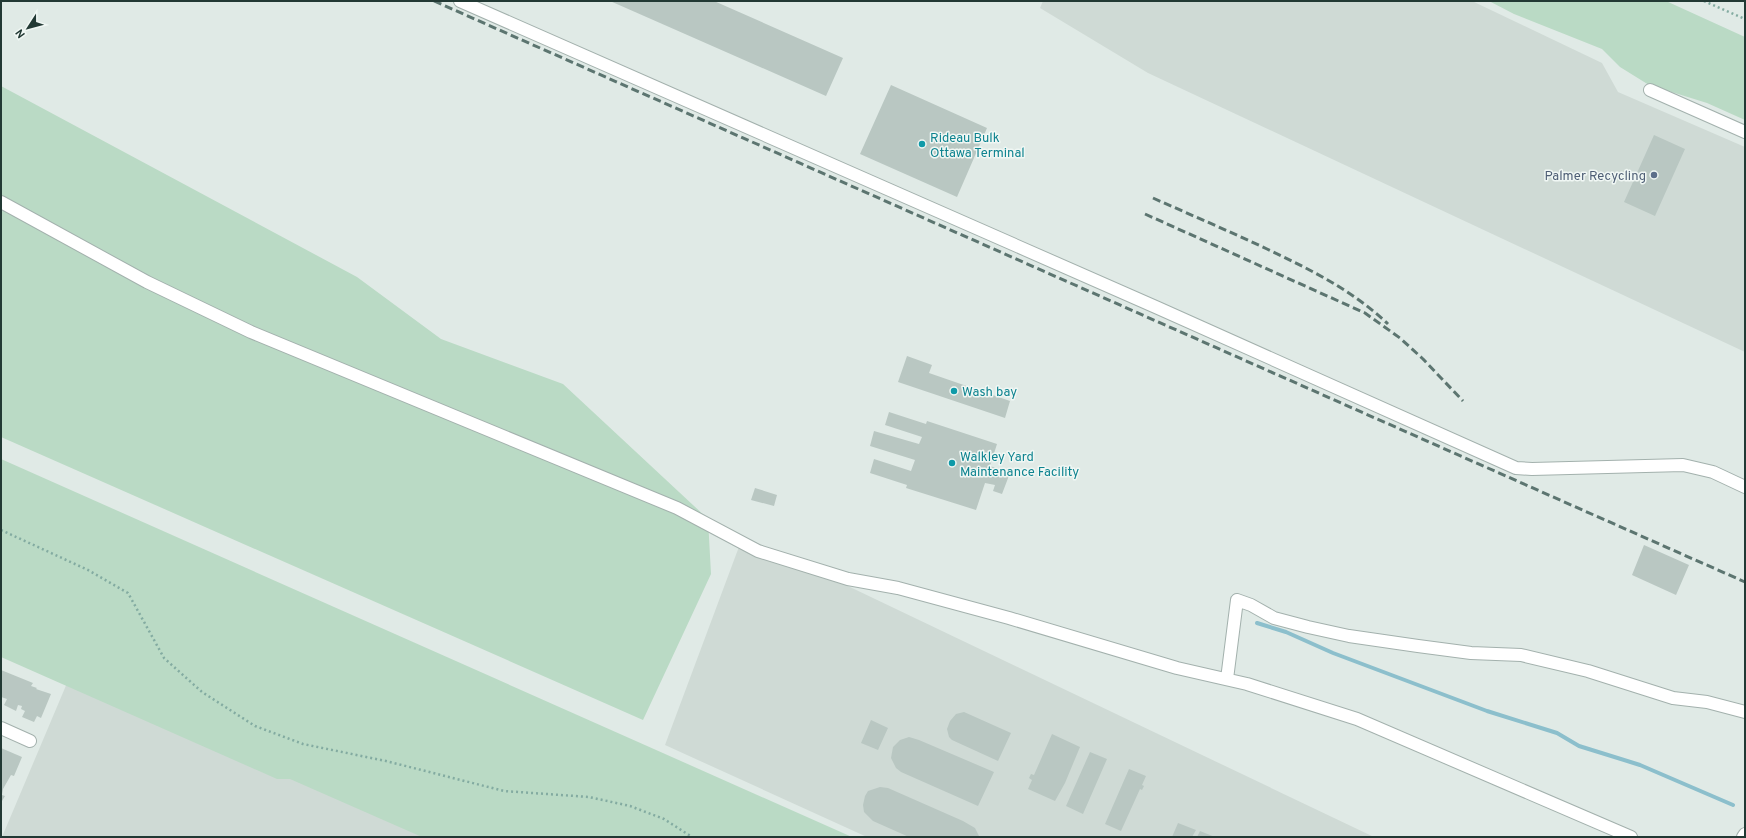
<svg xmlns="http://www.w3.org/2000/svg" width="1746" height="838" font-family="Overpass,sans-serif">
  <rect width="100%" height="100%" fill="#e0eae6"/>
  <path fill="#cfdad5" d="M 1043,1 L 1472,1 L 1602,63 L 1618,92 L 1745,147 L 1745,352 L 1148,73 L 1040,8 Z
    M 743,536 L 1374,837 L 867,837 L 665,745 Z
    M 70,676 L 437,837 L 2,837 Z"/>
  <path fill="#badac5" d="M 1489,1 L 1666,1 L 1745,37 L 1745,120 L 1707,103 L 1649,85 L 1620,67 L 1602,49 L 1514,14 Z
    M 1,86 L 357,277 L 441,339 L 563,384 L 708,519 L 711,574 L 643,720 L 1,437 Z
    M 1,459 L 852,837 L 422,837 L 290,779 L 277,779 L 1,657 Z"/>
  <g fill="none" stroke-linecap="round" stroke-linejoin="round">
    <path stroke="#8cbfcc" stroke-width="4" d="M 1257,623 L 1286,632 L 1333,653 L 1487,711 L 1557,733 L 1579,746 L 1640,765 L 1733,805"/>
  </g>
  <path fill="#b9c7c2" d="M 610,1 L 714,1 L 843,58 L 826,96 Z
    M 891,85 L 987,128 L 957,197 L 860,154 Z
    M 1654,135 L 1685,149 L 1655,216 L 1624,202 Z
    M 907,356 L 932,365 L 929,373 L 1010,401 L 1005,418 L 898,382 Z
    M 889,412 L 926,424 L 927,421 L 997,444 L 990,466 L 1010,473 L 1002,494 L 993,491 L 995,485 L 985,483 L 976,510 L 906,488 L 907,485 L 870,473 L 874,459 L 911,471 L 915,460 L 870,446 L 874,431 L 919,444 L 922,437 L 885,425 Z
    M 755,488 L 777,495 L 774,506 L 751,500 Z
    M 1644,545 L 1689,565 L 1676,595 L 1632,575 Z
    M 1,670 L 33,683 L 31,686 L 37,688 L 36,689 L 51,694 L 41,718 L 37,716 L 34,722 L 22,717 L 25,711 L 21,709 L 22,706 L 18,705 L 16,711 L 4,705 L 7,699 L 1,697 Z
    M 964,712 L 1011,733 L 998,761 L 952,740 L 949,737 L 947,729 L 950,721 L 956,714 Z
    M 871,720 L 888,728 L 878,750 L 861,743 Z
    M 1052,734 L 1080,747 L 1065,783 L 1055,801 L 1028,789 L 1032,780 L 1029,778 L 1031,774 L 1034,775 Z
    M 909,737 L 919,740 L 994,772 L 978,806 L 901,772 L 896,768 L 891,758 L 893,747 L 900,740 Z
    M 1,748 L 22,757 L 14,776 L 11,775 L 3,789 L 2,795 L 5,796 L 2,801 L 1,800 Z
    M 1090,752 L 1107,759 L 1083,814 L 1066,806 Z
    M 1129,769 L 1146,776 L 1142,785 L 1144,786 L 1142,790 L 1140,789 L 1121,831 L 1105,824 Z
    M 880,787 L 888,788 L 963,821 L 975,828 L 979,836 L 974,837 L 909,837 L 873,821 L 864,812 L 863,805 L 865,796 L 868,791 Z
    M 1178,823 L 1196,830 L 1192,837 L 1172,837 Z
    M 1200,831 L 1215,837 L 1197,837 Z"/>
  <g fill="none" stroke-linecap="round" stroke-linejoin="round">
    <defs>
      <path id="minor" d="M 460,1 L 1158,308 L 1516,468 L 1532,469 L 1683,465 L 1713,472 L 1745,487
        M 1650,90 L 1745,132
        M 1,202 L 147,282 L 251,332 L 677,508 L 758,551 L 848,579 L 898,588 L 1009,618 L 1177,668 L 1247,684 L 1357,719 L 1631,837
        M 1227,679 L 1237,600 L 1251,605 L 1274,618 L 1308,627 L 1349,636 L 1418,646 L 1471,653 L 1521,655 L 1588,671 L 1673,698 L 1707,702 L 1745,712
        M 1,728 L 30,741
        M 1743,837 L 1745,834"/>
    </defs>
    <use href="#minor" stroke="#a3b1ad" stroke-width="14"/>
    <path stroke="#83aba1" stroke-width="2.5" stroke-dasharray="2 3" stroke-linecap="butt" d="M 1704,1 L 1745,19
      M 1,530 L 88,570 L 128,593 L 164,658 L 202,692 L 255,726 L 303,744 L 386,761 L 504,791 L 589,797 L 630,806 L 664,819 L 692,837"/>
    <use href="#minor" stroke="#fff" stroke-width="12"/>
    <path stroke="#5c7570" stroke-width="3" stroke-dasharray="8 4" stroke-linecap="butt" d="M 434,1 L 1745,582
      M 1153,198 C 1191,215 1229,231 1267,249 C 1311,270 1352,290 1388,324
      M 1145,214 L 1365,313 L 1400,338 L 1423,359 L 1463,401"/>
  </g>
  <g fill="#0f9aa8" stroke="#f0f7f4" stroke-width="1.5">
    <circle cx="922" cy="144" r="4"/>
    <circle cx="954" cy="391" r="4"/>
    <circle cx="952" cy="463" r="4"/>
  </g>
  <circle fill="#5c6f8a" stroke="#f0f7f4" stroke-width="1.5" cx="1654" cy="175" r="4"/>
  <g text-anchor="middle" stroke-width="3" stroke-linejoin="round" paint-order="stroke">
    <g font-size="13" fill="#0d838f" stroke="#f0f7f4" text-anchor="start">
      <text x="930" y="142">Rideau Bulk<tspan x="930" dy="15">Ottawa Terminal</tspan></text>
      <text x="962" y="396">Wash bay</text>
      <text x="960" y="461">Walkley Yard<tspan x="960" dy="15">Maintenance Facility</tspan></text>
    </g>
    <g font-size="13" fill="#4e5e75" stroke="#f0f7f4" text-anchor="end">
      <text x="1646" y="180">Palmer Recycling</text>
    </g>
  </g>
  <rect width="1746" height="838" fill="none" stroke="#223934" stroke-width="4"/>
  <g transform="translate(28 28) rotate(234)" stroke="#f0f7f4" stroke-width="3" paint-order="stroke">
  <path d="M0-3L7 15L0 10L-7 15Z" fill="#223934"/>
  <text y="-6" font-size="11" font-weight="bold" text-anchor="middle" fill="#223934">N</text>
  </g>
</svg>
